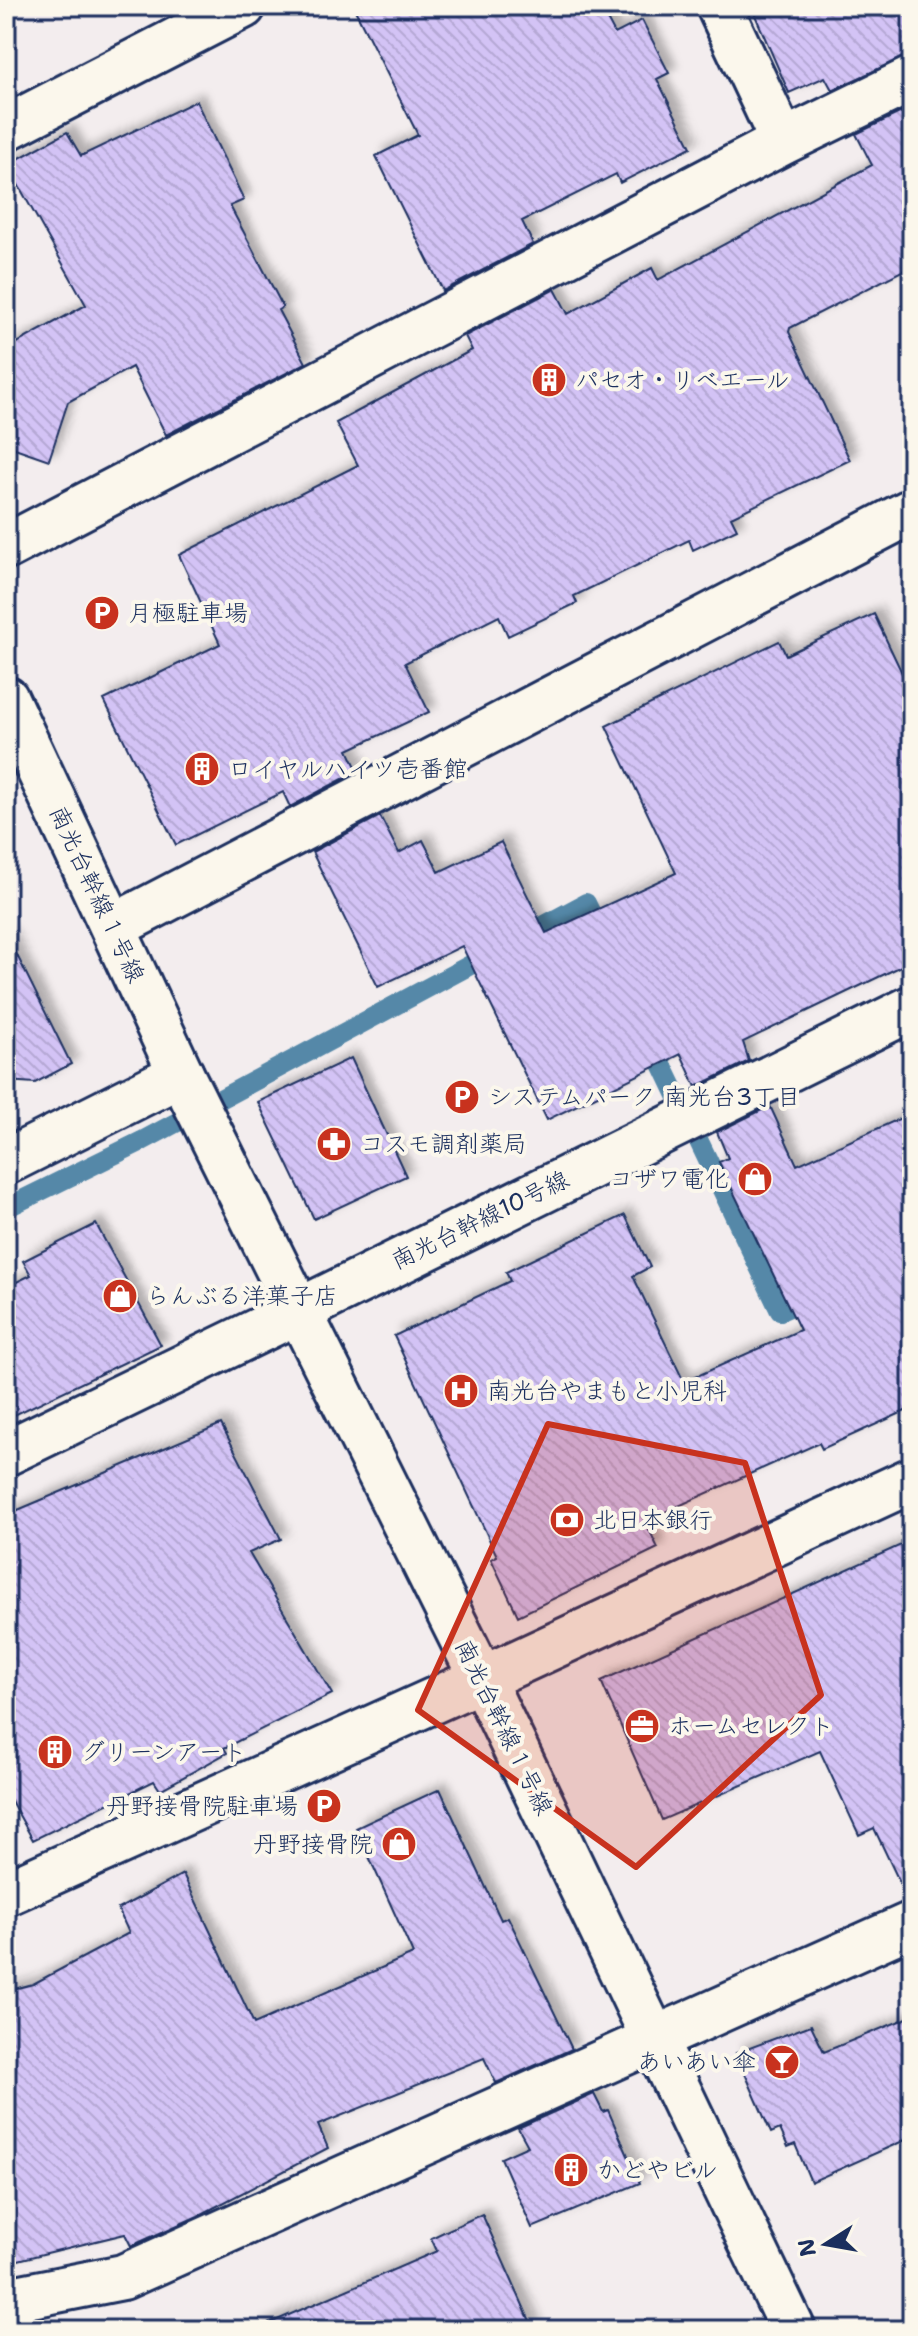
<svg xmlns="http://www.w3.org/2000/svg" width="918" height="2336" font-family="'Shantell Sans','Klee One',sans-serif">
  <defs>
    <pattern id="building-back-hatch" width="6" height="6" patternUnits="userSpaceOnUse" patternTransform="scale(2)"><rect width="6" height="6" fill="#d3c3f5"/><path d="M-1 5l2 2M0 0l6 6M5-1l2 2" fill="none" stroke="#b5a8d4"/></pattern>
    <filter id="shadow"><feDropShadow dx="7" dy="-7" stdDeviation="4" flood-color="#0004"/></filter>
  </defs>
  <rect width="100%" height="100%" fill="#f3edee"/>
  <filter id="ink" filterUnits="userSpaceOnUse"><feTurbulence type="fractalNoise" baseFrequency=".0125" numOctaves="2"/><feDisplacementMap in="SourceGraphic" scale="16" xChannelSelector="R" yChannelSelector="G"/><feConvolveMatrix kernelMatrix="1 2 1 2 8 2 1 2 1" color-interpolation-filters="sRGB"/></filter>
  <g filter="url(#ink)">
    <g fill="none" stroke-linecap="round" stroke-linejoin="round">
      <path stroke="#5488a8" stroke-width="20" d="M 651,1041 L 780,1311 L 814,1296
        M 6,1208 L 142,1141 L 586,903 L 602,936"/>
    </g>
    <path fill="url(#building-back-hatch)" stroke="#1b2f5e" stroke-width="2" filter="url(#shadow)" d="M 353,6 L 600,6 L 615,34 L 642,20 L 669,73 L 657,79 L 691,147 L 620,183 L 616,174 L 522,221 L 533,244 L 443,291 L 376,156 L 418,135 Z
      M 751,6 L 912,6 L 912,54 L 832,90 L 825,77 L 789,93 Z
      M 196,101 L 244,200 L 230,206 L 283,307 L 278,310 L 306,363 L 166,435 L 132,367 L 68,402 L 49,460 L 6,445 L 6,349 L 86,305 L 7,165 L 67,132 L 81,156 Z
      M 912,107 L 912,266 L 790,328 L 789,332 L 850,460 L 731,517 L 737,529 L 693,550 L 689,540 L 574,596 L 577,603 L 508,636 L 499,616 L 405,663 L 429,712 L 348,750 L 358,771 L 290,807 L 283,792 L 176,845 L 104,700 L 220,644 L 179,555 L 358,465 L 336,423 L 472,350 L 465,336 L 555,289 L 568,314 L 652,268 L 658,280 L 872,165 L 856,134 Z
      M 874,614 L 912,694 L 912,961 L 743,1042 L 749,1061 L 696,1087 L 681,1054 L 547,1120 L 462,946 L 378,987 L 312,852 L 380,816 L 399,853 L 423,840 L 439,872 L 501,842 L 546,933 L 676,873 L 606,726 L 779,641 L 786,655 Z
      M 6,933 L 71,1064 L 35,1083 L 6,1081 Z
      M 351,1058 L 406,1176 L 314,1219 L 258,1102 Z
      M 770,1106 L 797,1165 L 912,1113 L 912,1408 L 822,1449 L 819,1443 L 645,1521 L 658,1548 L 518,1616 L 491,1559 L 497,1556 L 394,1336 L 510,1281 L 506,1272 L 625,1215 L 650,1267 L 633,1276 L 684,1382 L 800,1330 L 719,1162 L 728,1158 L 717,1132 Z
      M 96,1224 L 161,1345 L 6,1419 L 6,1287 L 31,1275 L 23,1261 Z
      M 221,1424 L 281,1539 L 249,1553 L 332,1694 L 224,1748 L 227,1753 L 160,1790 L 154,1781 L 33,1840 L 6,1792 L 6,1515 Z
      M 912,1540 L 912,1899 L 908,1900 L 874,1828 L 859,1835 L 820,1751 L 662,1820 L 601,1681 Z
      M 440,1789 L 501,1920 L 508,1917 L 572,2049 L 496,2083 L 484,2058 L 318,2125 L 328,2148 L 198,2216 L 131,2246 L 125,2234 L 6,2263 L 6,1991 L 33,1984 L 129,1933 L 118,1909 L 183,1874 L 254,2024 L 413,1954 L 356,1828 Z
      M 912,2016 L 912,2137 L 811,2182 L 795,2144 L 788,2147 L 780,2129 L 771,2133 L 736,2053 L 811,2025 L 824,2052 Z
      M 594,2094 L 603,2112 L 608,2110 L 640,2183 L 532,2228 L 501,2158 L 528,2146 L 518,2128 Z
      M 482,2214 L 534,2330 L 254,2330 L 437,2251 L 431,2238 Z"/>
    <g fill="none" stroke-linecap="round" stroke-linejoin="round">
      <defs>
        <path id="street" d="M 719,6 L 783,142
          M 6,128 L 243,6
          M 6,547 L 783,142 L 912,79
          M 113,927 L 912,511
          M 6,1162 L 181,1074
          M 6,1453 L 301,1310
          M 6,1893 L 519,1662 L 912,1480
          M 6,2300 L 123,2277 L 912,1924"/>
        <path id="secondary" d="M 6,699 L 181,1074 L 482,1679 L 793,2330
          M 301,1310 L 912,1008"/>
      </defs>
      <use href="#street" stroke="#1b2f5e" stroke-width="50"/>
      <use href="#secondary" stroke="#1b2f5e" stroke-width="50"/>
      <use href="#street" stroke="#fbf7ec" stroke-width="44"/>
      <use href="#secondary" stroke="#fbf7ec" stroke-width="44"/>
    </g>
  </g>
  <path fill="#c8321e" fill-opacity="0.2" stroke="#c8321e" stroke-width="6" stroke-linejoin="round" d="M 548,1424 L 745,1463 L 821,1695 L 636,1867 L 418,1710 Z"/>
  <defs>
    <symbol id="building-disc" viewBox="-11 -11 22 22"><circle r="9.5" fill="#c8321e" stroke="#fbf7ec"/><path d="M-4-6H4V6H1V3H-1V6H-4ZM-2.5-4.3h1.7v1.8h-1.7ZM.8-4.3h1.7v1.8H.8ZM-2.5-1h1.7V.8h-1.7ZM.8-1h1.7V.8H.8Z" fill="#fff"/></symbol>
    <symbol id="parking-disc" viewBox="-11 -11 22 22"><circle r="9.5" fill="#c8321e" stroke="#fbf7ec"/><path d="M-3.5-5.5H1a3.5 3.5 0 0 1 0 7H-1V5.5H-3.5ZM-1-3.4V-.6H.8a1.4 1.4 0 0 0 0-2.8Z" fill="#fff"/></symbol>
    <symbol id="pharmacy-disc" viewBox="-11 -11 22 22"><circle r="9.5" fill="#c8321e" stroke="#fbf7ec"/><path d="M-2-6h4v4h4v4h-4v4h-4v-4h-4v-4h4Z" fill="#fff"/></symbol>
    <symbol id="shop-disc" viewBox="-11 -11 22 22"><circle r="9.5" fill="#c8321e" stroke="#fbf7ec"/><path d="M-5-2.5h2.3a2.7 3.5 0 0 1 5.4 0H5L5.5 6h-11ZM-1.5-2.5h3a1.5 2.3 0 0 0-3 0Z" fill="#fff"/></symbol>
    <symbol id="hospital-disc" viewBox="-11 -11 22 22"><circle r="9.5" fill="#c8321e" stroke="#fbf7ec"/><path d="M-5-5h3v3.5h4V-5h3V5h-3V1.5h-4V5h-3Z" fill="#fff"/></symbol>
    <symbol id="bank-disc" viewBox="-11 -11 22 22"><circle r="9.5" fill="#c8321e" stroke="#fbf7ec"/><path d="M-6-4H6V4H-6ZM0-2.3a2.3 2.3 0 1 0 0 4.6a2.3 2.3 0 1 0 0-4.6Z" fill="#fff"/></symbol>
    <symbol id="office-disc" viewBox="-11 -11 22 22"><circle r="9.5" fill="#c8321e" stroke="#fbf7ec"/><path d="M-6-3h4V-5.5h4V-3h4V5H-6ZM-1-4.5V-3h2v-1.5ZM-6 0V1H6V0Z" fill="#fff"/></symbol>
    <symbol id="bar-disc" viewBox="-11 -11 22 22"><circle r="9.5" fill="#c8321e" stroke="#fbf7ec"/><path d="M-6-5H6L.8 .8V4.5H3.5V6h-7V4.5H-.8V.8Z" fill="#fff"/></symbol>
  </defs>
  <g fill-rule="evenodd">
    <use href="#building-disc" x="529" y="360" width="40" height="40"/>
    <use href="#parking-disc" x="82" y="593" width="40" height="40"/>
    <use href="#building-disc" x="182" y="749" width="40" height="40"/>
    <use href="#parking-disc" x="442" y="1077" width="40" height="40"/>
    <use href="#pharmacy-disc" x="314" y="1124" width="40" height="40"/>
    <use href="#shop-disc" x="735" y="1159" width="40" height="40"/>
    <use href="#shop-disc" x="100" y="1276" width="40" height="40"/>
    <use href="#hospital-disc" x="441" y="1371" width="40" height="40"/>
    <use href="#bank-disc" x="547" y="1500" width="40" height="40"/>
    <use href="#office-disc" x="622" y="1706" width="40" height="40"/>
    <use href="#building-disc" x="35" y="1732" width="40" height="40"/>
    <use href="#parking-disc" x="304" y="1786" width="40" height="40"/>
    <use href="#shop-disc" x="379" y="1824" width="40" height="40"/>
    <use href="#bar-disc" x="762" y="2042" width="40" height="40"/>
    <use href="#building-disc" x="551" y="2150" width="40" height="40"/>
  </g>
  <g text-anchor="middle" stroke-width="8" stroke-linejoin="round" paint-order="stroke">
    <g font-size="24" fill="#1b2f5e" stroke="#fbf7ec" text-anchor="start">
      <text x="575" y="388">パセオ・リベエール</text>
      <text x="128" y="621">月極駐車場</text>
      <text x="228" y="777">ロイヤルハイツ壱番館</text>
      <text x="488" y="1105">システムパーク 南光台3丁目</text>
      <text x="360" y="1152">コスモ調剤薬局</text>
      <text x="729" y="1187" text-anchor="end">コザワ電化</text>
      <text x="146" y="1304">らんぶる洋菓子店</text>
      <text x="487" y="1399">南光台やまもと小児科</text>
      <text x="593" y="1528">北日本銀行</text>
      <text x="668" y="1734">ホームセレクト</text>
      <text x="81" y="1760">グリーンアート</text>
      <text x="298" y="1814" text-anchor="end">丹野接骨院駐車場</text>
      <text x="373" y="1852" text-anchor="end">丹野接骨院</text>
      <text x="756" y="2070" text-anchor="end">あいあい傘</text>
      <text x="597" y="2178">かどやビル</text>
    </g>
    <g font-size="24" fill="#1b2f5e" stroke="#fbf7ec">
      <text transform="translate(97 894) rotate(65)" y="8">南光台幹線１号線</text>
      <text transform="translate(480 1220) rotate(-26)" y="8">南光台幹線10号線</text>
      <text transform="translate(504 1727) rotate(64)" y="8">南光台幹線１号線</text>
    </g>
  </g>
  <rect width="918" height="2336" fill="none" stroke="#fbf7ec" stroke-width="32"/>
  <rect x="16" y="16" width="886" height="2304" fill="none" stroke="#1b2f5e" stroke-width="3" filter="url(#ink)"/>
  <g transform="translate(826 2244) rotate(259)" stroke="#fbf7ec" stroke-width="6" paint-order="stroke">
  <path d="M0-6L14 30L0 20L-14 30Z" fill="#1b2f5e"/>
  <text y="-12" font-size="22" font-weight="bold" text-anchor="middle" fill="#1b2f5e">N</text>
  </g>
</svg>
